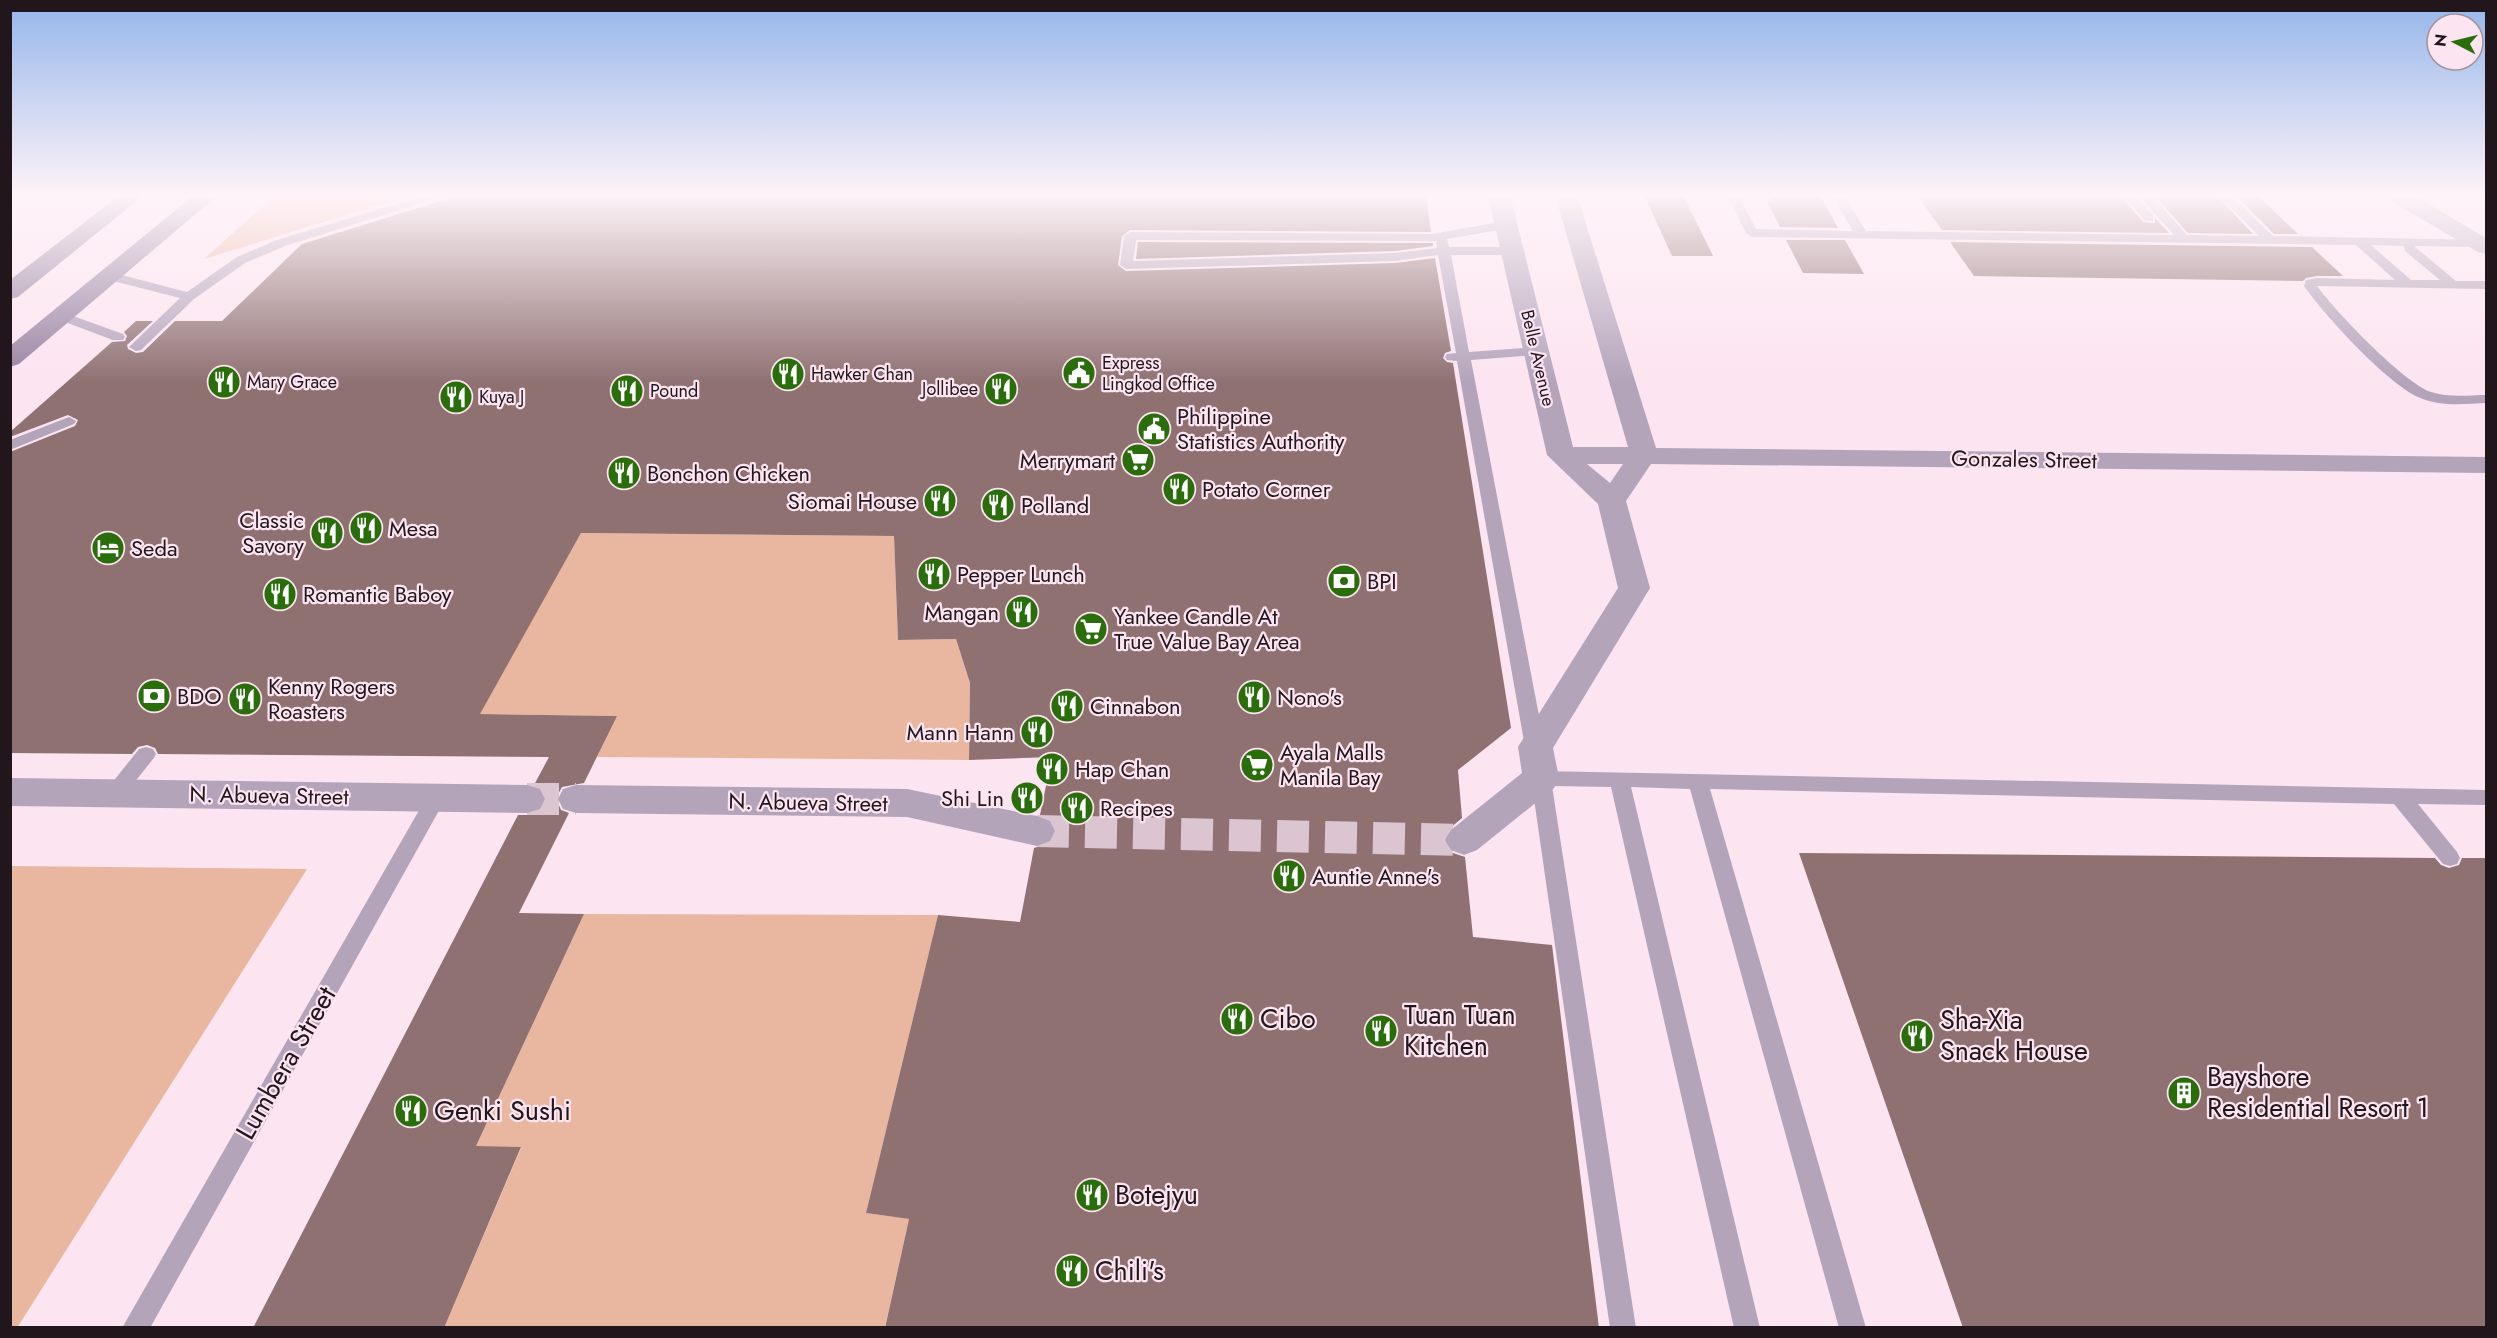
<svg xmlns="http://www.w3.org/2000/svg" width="2497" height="1338" font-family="Jost,sans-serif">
  <rect width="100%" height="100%" fill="#fce4f0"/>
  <path fill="#e9b79f" d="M 275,195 L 411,195 L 204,259 Z
    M 581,533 L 894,536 L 898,640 L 956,639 L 970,683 L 969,760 L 597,757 L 616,716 L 479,714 Z
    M 11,866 L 307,869 L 17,1328 L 10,1327 Z
    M 584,914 L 938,915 L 866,1213 L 909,1219 L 885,1327 L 444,1328 L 521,1148 L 476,1146 Z"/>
  <path fill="#8f7172" d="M 460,195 L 1426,195 L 1431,232 L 1130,230 L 1122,236 L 1118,265 L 1126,271 L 1395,263 L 1435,258 L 1451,351 L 1445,353 L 1443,358 L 1447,362 L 1453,363 L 1511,728 L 1458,770 L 1462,818 L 1449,829 L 1443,841 L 1450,852 L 1465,857 L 1473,937 L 1552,945 L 1599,1328 L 885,1328 L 909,1219 L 866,1213 L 938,915 L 1020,922 L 1034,848 L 1051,843 L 1057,832 L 1052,820 L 1040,815 L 1052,757 L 969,760 L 970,683 L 956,639 L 898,640 L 894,536 L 581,533 L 480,714 L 617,716 L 584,783 L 562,787 L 556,798 L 561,810 L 569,813 L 519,913 L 584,914 L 476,1146 L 521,1147 L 444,1328 L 253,1328 L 518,815 L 528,815 L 542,810 L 547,798 L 542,788 L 534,785 L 549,757 L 158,754 L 155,748 L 147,745 L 138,747 L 132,754 L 10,753 L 10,452 L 75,426 L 78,420 L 68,415 L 10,437 L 10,432 L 112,342 L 125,341 L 127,336 L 124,332 L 136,321 L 153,321 L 127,345 L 128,349 L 136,353 L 143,352 L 175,321 L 222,321 L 302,244 Z
    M 1644,195 L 1683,195 L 1713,256 L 1672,256 Z
    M 1772,195 L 1820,195 L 1838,228 L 1780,227 L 1767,201 L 1770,201 Z
    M 1917,195 L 2120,195 L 2143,222 L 2155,223 L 2155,218 L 2169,233 L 1942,230 Z
    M 2154,195 L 2216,195 L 2253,234 L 2188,233 Z
    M 2235,195 L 2257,195 L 2298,234 L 2274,234 Z
    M 1786,240 L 1845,240 L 1864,274 L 1803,273 Z
    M 1138,242 L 1433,243 L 1433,246 L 1395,251 L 1136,259 Z
    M 1950,242 L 2312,247 L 2343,276 L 2317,276 L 2306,278 L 2303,281 L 1974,276 Z
    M 1799,853 L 2435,858 L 2441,865 L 2449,868 L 2459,865 L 2462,858 L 2487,858 L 2487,1328 L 1963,1328 Z"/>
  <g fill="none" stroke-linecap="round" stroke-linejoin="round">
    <path stroke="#dbc5d0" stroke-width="32" stroke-dasharray="32 16" stroke-linecap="butt" d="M 527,799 L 576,799
      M 1037,831 L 1464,840"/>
    <path fill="#b3a4ba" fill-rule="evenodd" d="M 427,195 L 447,195 L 285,246 L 245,263 L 194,299 L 141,350 L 136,351 L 129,347 L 180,298 L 105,279 L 104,276 L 105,273 L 110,272 L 187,292 L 237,257 L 277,240 Z
      M 1727,195 L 1770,195 L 1769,199 L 1741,200 L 1756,229 L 1853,231 L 1832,195 L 1844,195 L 1866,231 L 2174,235 L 2138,195 L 2151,195 L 2187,235 L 2259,236 L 2218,195 L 2231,195 L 2273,236 L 2485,240 L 2485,246 L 2481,247 L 2414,246 L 2456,281 L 2486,281 L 2486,289 L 2317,286 C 2336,312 2403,382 2431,392 C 2449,398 2469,395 2486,395 L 2486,403 C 2465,404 2439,407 2418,397 C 2387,383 2324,315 2304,286 L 2306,280 L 2317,278 L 2395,280 L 2356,245 L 1752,237 L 1746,233 ZM 2371,245 L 2404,246 L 2405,251 L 2440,280 L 2411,280 Z
      M 2122,195 L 2135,195 L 2153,215 L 2153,221 L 2145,221 Z
      M 1506,221 L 1512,225 L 1510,228 L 1447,239 L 1449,247 L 1513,247 L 1519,251 L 1513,255 L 1451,255 L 1469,352 L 1537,347 L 1544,351 L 1537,355 L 1471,360 L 1545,747 L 1542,752 L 1535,754 L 1528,752 L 1525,747 L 1457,361 L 1447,360 L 1445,357 L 1447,354 L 1456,353 L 1438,255 L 1395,261 L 1126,269 L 1120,265 L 1124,236 L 1130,232 L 1432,234 ZM 1136,240 L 1436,241 L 1437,248 L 1395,253 L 1133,261 Z
      M 62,312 L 123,334 L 125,337 L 123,340 L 113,340 L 57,319 L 55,316 L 57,313 Z
      M 69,417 L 76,421 L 74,424 L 10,450 L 10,440 Z
      M 146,747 L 153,749 L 156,754 L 153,759 L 122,798 L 115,801 L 108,798 L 105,793 L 108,788 L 139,749 Z
      M 1541,771 L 2486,790 L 2486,805 L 2418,804 L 2457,852 L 2460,858 L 2457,864 L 2450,866 L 2443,864 L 2394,804 L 1710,789 L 1866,1328 L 1839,1328 L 1690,789 L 1631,787 L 1760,1328 L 1734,1328 L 1611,787 L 1552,786 L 1636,1328 L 1610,1328 L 1531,778 L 1534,773 Z
      M 436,790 L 443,793 L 446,798 L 150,1328 L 122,1328 L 429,793 Z"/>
    <path fill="#b3a4ba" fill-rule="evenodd" d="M 1488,195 L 1510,195 L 1573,447 L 1628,447 L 1555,195 L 1577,195 L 1656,448 L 2486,457 L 2486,473 L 1651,464 L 1626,501 L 1650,588 L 1553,748 L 1559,778 L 1554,788 L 1477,850 L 1464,855 L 1451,850 L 1445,840 L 1451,830 L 1522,773 L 1518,747 L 1618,588 L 1598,504 L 1547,455 ZM 1587,464 L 1623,464 L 1610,483 Z
      M 2387,195 L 2413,195 L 2486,238 L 2486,254 L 2478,252 L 2389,200 Z
      M 10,778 L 527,785 L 540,789 L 545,799 L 540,809 L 527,813 L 10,806 Z
      M 576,785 L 907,789 L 1037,816 L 1050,821 L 1055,831 L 1050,841 L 1037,846 L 907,817 L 576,813 L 563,809 L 558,799 L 563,789 Z"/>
    <path fill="#9682a1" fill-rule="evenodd" d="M 120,195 L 144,195 L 18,297 L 10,299 L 10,280 Z
      M 194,195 L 218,195 L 19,364 L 10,367 L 10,346 Z"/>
  </g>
  <linearGradient id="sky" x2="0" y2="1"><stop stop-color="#95b6eb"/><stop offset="0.51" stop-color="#fef3f8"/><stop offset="1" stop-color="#fef3f8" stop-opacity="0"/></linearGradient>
  <rect width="2497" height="383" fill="url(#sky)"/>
  <defs>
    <symbol id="civic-disc" viewBox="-11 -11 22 22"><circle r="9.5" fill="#296e0a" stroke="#fce4f0"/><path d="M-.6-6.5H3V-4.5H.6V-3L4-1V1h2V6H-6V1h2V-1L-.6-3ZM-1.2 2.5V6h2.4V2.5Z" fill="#fff"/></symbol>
    <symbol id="restaurant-disc" viewBox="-11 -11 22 22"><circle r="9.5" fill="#296e0a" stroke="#fce4f0"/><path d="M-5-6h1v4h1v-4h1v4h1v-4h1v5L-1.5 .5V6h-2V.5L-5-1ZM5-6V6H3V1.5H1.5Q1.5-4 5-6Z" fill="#fff"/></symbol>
    <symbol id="supermarket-disc" viewBox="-11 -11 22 22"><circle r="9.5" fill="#296e0a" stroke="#fce4f0"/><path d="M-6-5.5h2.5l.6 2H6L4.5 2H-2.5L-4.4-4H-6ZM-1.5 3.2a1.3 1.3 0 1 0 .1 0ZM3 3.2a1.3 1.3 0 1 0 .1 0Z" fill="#fff"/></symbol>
    <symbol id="hotel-disc" viewBox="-11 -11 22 22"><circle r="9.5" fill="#296e0a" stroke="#fce4f0"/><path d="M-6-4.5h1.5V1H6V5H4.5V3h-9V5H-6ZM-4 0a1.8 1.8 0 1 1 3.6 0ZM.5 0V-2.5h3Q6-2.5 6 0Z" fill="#fff"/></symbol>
    <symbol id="bank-disc" viewBox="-11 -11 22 22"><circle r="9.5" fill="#296e0a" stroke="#fce4f0"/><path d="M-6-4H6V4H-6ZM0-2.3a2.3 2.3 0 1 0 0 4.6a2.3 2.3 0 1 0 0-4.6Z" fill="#fff"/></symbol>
    <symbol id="building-disc" viewBox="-11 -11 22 22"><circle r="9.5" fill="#296e0a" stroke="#fce4f0"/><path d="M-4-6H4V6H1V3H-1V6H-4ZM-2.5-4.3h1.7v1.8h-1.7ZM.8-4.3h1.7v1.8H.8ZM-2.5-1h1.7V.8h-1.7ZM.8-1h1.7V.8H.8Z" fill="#fff"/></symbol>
  </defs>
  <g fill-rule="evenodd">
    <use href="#civic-disc" x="1060" y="354" width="38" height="38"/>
    <use href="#restaurant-disc" x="769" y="355" width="38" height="38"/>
    <use href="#restaurant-disc" x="205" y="363" width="38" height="38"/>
    <use href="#restaurant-disc" x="982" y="370" width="38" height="38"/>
    <use href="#restaurant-disc" x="608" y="372" width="38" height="38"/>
    <use href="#restaurant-disc" x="437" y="378" width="38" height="38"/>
    <use href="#civic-disc" x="1135" y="410" width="38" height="38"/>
    <use href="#supermarket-disc" x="1119" y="441" width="38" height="38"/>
    <use href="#restaurant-disc" x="605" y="454" width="38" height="38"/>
    <use href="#restaurant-disc" x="1160" y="470" width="38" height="38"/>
    <use href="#restaurant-disc" x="921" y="482" width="38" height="38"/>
    <use href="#restaurant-disc" x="979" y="486" width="38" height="38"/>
    <use href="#restaurant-disc" x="347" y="509" width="38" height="38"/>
    <use href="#restaurant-disc" x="308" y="514" width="38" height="38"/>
    <use href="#hotel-disc" x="89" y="529" width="38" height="38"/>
    <use href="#restaurant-disc" x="915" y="555" width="38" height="38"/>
    <use href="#bank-disc" x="1325" y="562" width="38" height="38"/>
    <use href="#restaurant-disc" x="261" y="575" width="38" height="38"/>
    <use href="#restaurant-disc" x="1003" y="593" width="38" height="38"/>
    <use href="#supermarket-disc" x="1072" y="610" width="38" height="38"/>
    <use href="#bank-disc" x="135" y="677" width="38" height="38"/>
    <use href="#restaurant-disc" x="1235" y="678" width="38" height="38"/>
    <use href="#restaurant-disc" x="226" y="680" width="38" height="38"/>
    <use href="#restaurant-disc" x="1048" y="687" width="38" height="38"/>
    <use href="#restaurant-disc" x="1018" y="713" width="38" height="38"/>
    <use href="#supermarket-disc" x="1238" y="746" width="38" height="38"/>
    <use href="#restaurant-disc" x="1033" y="750" width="38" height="38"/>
    <use href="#restaurant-disc" x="1008" y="779" width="38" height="38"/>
    <use href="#restaurant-disc" x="1058" y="789" width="38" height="38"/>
    <use href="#restaurant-disc" x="1270" y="857" width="38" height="38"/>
    <use href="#restaurant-disc" x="1218" y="1000" width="38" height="38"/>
    <use href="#restaurant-disc" x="1362" y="1012" width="38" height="38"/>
    <use href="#restaurant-disc" x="1898" y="1017" width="38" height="38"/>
    <use href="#building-disc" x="2165" y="1074" width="38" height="38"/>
    <use href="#restaurant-disc" x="392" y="1092" width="38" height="38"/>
    <use href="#restaurant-disc" x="1073" y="1176" width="38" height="38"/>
    <use href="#restaurant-disc" x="1053" y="1252" width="38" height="38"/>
  </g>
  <g text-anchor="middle" stroke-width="4.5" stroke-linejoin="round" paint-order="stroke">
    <g font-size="18" fill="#20161c" stroke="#fce4f0">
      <text transform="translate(1538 358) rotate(77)" y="6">Belle Avenue</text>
    </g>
    <g font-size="18" fill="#20161c" stroke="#fce4f0" text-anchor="start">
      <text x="1102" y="369">Express<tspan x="1102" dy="21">Lingkod Office</tspan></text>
      <text x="811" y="380">Hawker Chan</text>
      <text x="247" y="388">Mary Grace</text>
      <text x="978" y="395" text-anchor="end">Jollibee</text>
      <text x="650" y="397">Pound</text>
      <text x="479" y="403">Kuya J</text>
    </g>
    <g font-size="22" fill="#20161c" stroke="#fce4f0" text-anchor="start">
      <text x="1177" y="424">Philippine<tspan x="1177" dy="25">Statistics Authority</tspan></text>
      <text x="1115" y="468" text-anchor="end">Merrymart</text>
      <text x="647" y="481">Bonchon Chicken</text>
      <text x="1202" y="497">Potato Corner</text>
      <text x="917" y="509" text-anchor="end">Siomai House</text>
      <text x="1021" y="513">Polland</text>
      <text x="304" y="528" text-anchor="end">Classic<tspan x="304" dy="25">Savory</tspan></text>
      <text x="389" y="536">Mesa</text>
      <text x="131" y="556">Seda</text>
      <text x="957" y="582">Pepper Lunch</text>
      <text x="1367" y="589">BPI</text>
      <text x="303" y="602">Romantic Baboy</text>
      <text x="999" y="620" text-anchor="end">Mangan</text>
      <text x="1114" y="624">Yankee Candle At<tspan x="1114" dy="25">True Value Bay Area</tspan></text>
      <text x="268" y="694">Kenny Rogers<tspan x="268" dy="25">Roasters</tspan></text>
      <text x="177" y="704">BDO</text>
      <text x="1277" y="705">Nono's</text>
      <text x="1090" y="714">Cinnabon</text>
      <text x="1014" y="740" text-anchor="end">Mann Hann</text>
      <text x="1280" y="760">Ayala Malls<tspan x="1280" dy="25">Manila Bay</tspan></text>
      <text x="1075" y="777">Hap Chan</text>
      <text x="1004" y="806" text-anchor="end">Shi Lin</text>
      <text x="1100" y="816">Recipes</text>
      <text x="1312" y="884">Auntie Anne's</text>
    </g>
    <g font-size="22" fill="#20161c" stroke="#fce4f0">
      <text transform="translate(2024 459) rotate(1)" y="8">Gonzales Street</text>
      <text transform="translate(269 795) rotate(1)" y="8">N. Abueva Street</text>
      <text transform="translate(808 802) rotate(1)" y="8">N. Abueva Street</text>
    </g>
    <g font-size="27" fill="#20161c" stroke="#fce4f0" text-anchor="start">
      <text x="1404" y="1024">Tuan Tuan<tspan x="1404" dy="31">Kitchen</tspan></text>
      <text x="1260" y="1028">Cibo</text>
      <text x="1940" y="1029">Sha-Xia<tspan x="1940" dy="31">Snack House</tspan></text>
      <text x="2207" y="1086">Bayshore<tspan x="2207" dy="31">Residential Resort 1</tspan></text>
      <text x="434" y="1120">Genki Sushi</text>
      <text x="1115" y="1204">Botejyu</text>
      <text x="1095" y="1280">Chili's</text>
    </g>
    <g font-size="27" fill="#20161c" stroke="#fce4f0">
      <text transform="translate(286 1063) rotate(-60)" y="9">Lumbera Street</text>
    </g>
  </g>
  <rect width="2497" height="1338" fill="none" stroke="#20161c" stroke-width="24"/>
  <g transform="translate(2455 42) rotate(277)"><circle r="28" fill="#fce4f0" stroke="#a4929b" stroke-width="1.5"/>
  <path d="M0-4.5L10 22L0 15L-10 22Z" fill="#296e0a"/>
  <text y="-9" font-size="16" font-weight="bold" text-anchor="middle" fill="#20161c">N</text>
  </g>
</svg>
